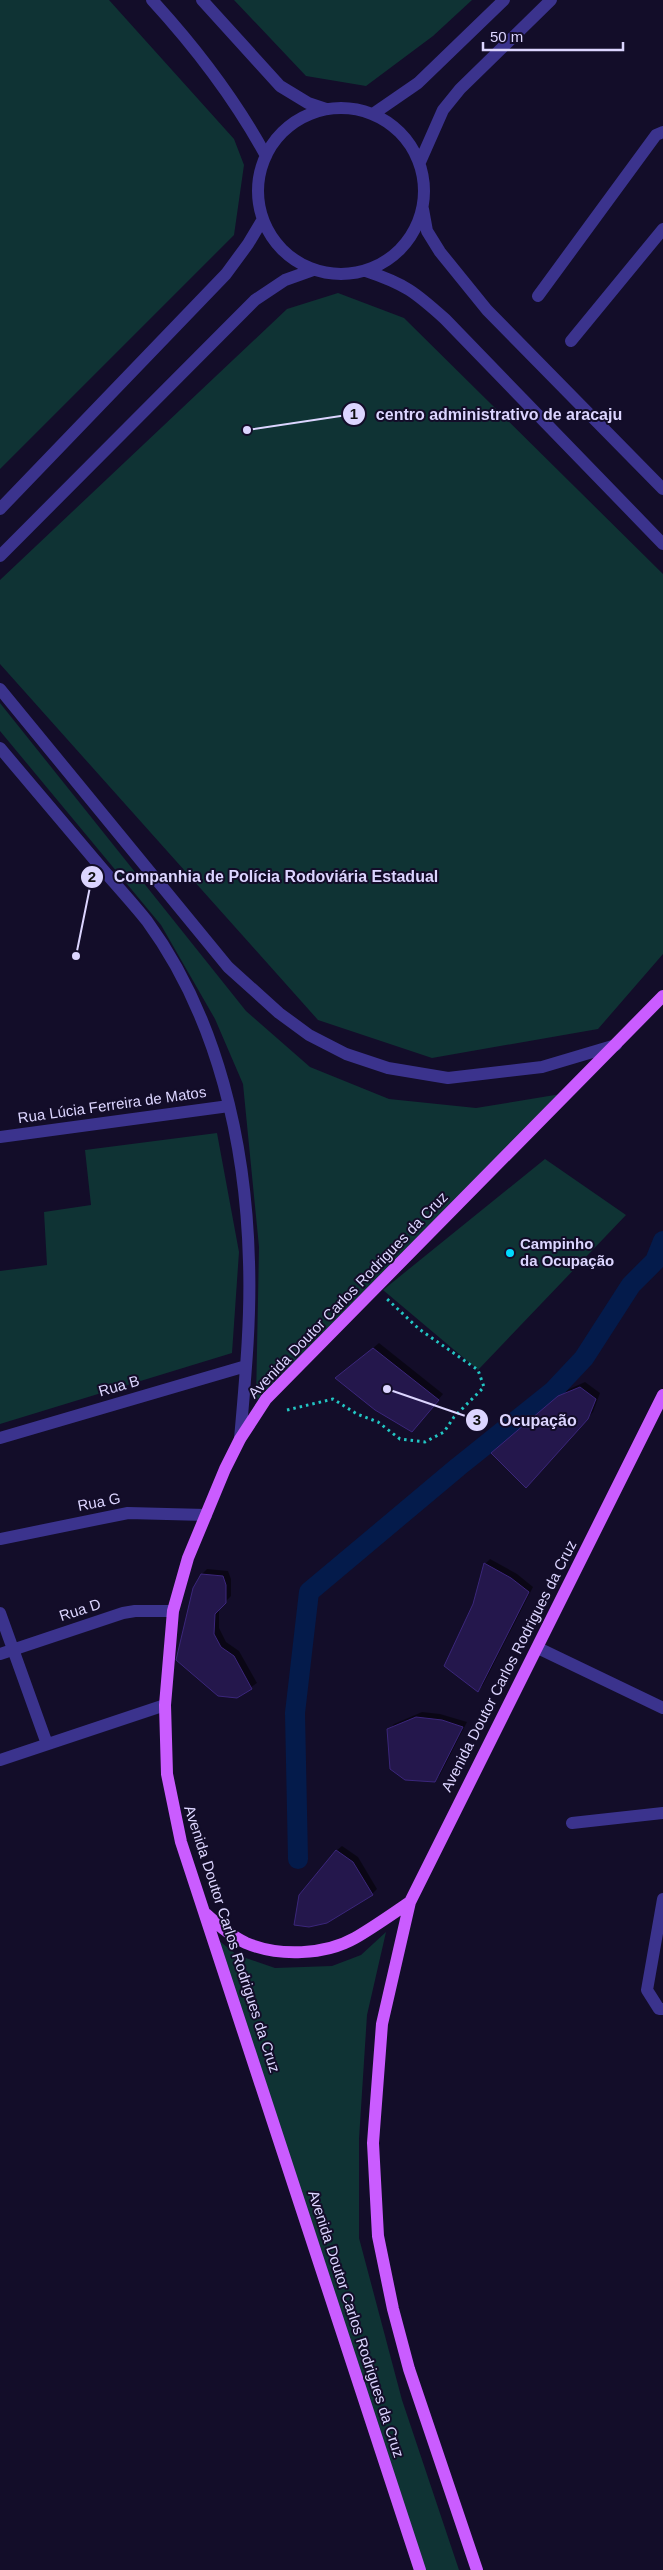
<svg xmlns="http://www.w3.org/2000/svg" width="663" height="2570" font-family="Arial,sans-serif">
  <rect width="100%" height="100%" fill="#130d29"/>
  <path fill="#0f3334" d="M 0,0 L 109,0 L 234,139 L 244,165 L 234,235 L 0,469 Z
    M 234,0 L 472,0 L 433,36 L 366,86 L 306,76 Z
    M 338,293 L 404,318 L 663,574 L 663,954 L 598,1029 L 432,1058 L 318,1020 L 0,664 L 0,580 L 287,309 Z
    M 0,703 L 246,1011 L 310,1067 L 389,1099 L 476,1108 L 561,1094 L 256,1401 L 259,1247 L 243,1084 L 215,1019 L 161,925 L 0,731 Z
    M 217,1133 L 239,1252 L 232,1353 L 0,1424 L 0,1271 L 47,1265 L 44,1212 L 91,1205 L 85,1150 Z
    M 545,1159 L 626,1215 L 478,1370 L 383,1290 Z
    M 208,1932 L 237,1955 L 275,1968 L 332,1966 L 361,1955 L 386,1932 L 367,2015 L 359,2139 L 359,2238 L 402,2400 L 459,2570 L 422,2570 Z"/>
  <path fill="#0007" d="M 379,1343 L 443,1394 L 417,1425 L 337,1378 Z
    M 585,1382 L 600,1393 L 593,1412 L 531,1481 L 497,1448 L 565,1391 Z
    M 490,1559 L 517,1574 L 533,1587 L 483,1685 L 478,1690 L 485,1564 Z
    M 207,1569 L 228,1571 L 231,1579 L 231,1596 L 219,1608 L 219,1628 L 226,1642 L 239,1651 L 257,1683 L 237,1697 L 219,1695 L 202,1574 Z
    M 422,1712 L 440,1714 L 467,1722 L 440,1775 L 435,1781 L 389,1730 L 394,1724 Z
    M 342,1846 L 358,1857 L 377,1889 L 372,1894 L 336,1851 Z"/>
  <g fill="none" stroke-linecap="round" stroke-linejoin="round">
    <path stroke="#041b4b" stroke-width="20" d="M 298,1859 L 295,1713 L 309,1592 L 458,1467 L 553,1391 L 584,1358 L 631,1285 L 655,1261 L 663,1241"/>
  </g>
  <path fill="#24174c" stroke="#3b267b" d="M 373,1348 L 439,1400 L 412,1432 L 375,1410 L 335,1378 Z
    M 580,1387 L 596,1399 L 588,1419 L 526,1488 L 491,1453 L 558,1396 Z
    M 484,1563 L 511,1578 L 529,1592 L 478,1692 L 444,1666 L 473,1604 Z
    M 201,1574 L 223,1576 L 226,1585 L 226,1603 L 215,1614 L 214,1634 L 221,1647 L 234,1656 L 252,1689 L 237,1698 L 218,1696 L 176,1660 L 193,1588 Z
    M 416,1717 L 442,1720 L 463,1727 L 435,1782 L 405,1780 L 390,1769 L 387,1729 Z
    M 336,1850 L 353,1862 L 373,1895 L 327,1923 L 309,1927 L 294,1925 L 299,1895 Z"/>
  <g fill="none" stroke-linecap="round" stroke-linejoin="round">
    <path stroke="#22c6c4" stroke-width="3" stroke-dasharray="2.5 4" stroke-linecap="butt" d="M 287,1410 L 333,1399 L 357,1414 L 378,1422 L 400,1439 L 425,1442 L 444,1432 L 454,1417 L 484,1387 L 478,1370 L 419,1329 L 385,1297"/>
    <path stroke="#3b338d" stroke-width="12" d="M 152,0 C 196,48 235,99 266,156
      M 202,0 L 280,86 L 308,103 L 326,109
      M258 191a83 83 0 1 1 166 0a83 83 0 1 1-166 0Z
      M 373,114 L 418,83 L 504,0
      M 420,162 L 443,110 L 460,89 L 551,0
      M 423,209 L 427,231 L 440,252 L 487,310 L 663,489
      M 366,271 C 405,284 415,292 445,319 L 663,544
      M 538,296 L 656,135 L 663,132
      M 571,341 L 663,229
      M 0,509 L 226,274 L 248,244 L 263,219
      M 0,556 L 255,300 L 285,280 L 313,270
      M 0,689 L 228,967 L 279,1013 L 309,1035 L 346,1054 L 388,1068 L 448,1078 L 542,1067 L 616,1045
      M 0,748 C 33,787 66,826 99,865 C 115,884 132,902 147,921 C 218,1018 246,1144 249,1262 C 251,1321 245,1381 240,1439
      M 0,1137 L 229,1106
      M 0,1438 L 246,1366
      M 0,1539 L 128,1513 L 206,1515
      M 0,1613 L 47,1744
      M 538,1648 L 663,1708
      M 0,1654 L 123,1613 L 135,1611 L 173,1611
      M 0,1760 L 165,1705
      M 572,1823 L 663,1813
      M 663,1899 L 647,1990 L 659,2009 L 663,2009"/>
    <path stroke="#ca5cff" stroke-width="12" d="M 206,1914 C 218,1925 231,1936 246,1943 C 279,1957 325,1955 355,1938 C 374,1927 392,1914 410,1902
      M 420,2570 L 181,1842 L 167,1774 L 165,1705 L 173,1611 L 188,1558 L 225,1469 L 240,1439 L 266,1399 L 663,996
      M 477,2570 L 409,2369 L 393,2309 L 378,2236 L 373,2143 L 382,2024 L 410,1902 L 663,1395"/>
  </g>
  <circle fill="#01daff" stroke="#130d29" stroke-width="2" cx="510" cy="1253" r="5"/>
  <g text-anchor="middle" stroke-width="4" stroke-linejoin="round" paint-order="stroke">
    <g font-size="15" fill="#dcd5ff" stroke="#130d29">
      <text transform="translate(112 1105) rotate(-8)" y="5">Rua Lúcia Ferreira de Matos</text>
      <text transform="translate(348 1295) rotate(-46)" y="5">Avenida Doutor Carlos Rodrigues da Cruz</text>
      <text transform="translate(119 1386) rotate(-16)" y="5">Rua B</text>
      <text transform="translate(99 1502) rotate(-11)" y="5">Rua G</text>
      <text transform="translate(80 1610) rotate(-18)" y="5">Rua D</text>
      <text transform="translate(509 1666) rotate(-63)" y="5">Avenida Doutor Carlos Rodrigues da Cruz</text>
      <text transform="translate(232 1939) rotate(72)" y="5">Avenida Doutor Carlos Rodrigues da Cruz</text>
      <text transform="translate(356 2324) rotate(72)" y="5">Avenida Doutor Carlos Rodrigues da Cruz</text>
    </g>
    <g font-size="15" font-weight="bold" fill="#dcd5ff" stroke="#130d29" text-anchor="start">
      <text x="520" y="1249">Campinho<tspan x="520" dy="17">da Ocupação</tspan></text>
    </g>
  </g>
  <path fill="none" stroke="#dcd5ff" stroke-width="2" d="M247 430L354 414M76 956L92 877M387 1389L477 1420"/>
  <g fill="#dcd5ff" stroke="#130d29" stroke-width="2">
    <circle cx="247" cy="430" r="5"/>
    <circle cx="76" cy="956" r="5"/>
    <circle cx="387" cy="1389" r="5"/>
    <circle cx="354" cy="414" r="12"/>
    <circle cx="92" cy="877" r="12"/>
    <circle cx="477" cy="1420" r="12"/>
  </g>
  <g font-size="15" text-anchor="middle" font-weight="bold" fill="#111">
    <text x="354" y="419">1</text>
    <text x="92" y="882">2</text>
    <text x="477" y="1425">3</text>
  </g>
  <g font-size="16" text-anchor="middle" font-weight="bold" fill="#dcd5ff" stroke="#130d29" stroke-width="4" stroke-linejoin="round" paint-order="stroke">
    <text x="499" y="420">centro administrativo de aracaju</text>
    <text x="276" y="882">Companhia de Polícia Rodoviária Estadual</text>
    <text x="538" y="1426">Ocupação</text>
  </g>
  <path d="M483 42v8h140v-8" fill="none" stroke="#dcd5ff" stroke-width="2.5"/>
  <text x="490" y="42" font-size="15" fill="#dcd5ff" stroke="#130d29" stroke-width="4" paint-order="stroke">50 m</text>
</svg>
